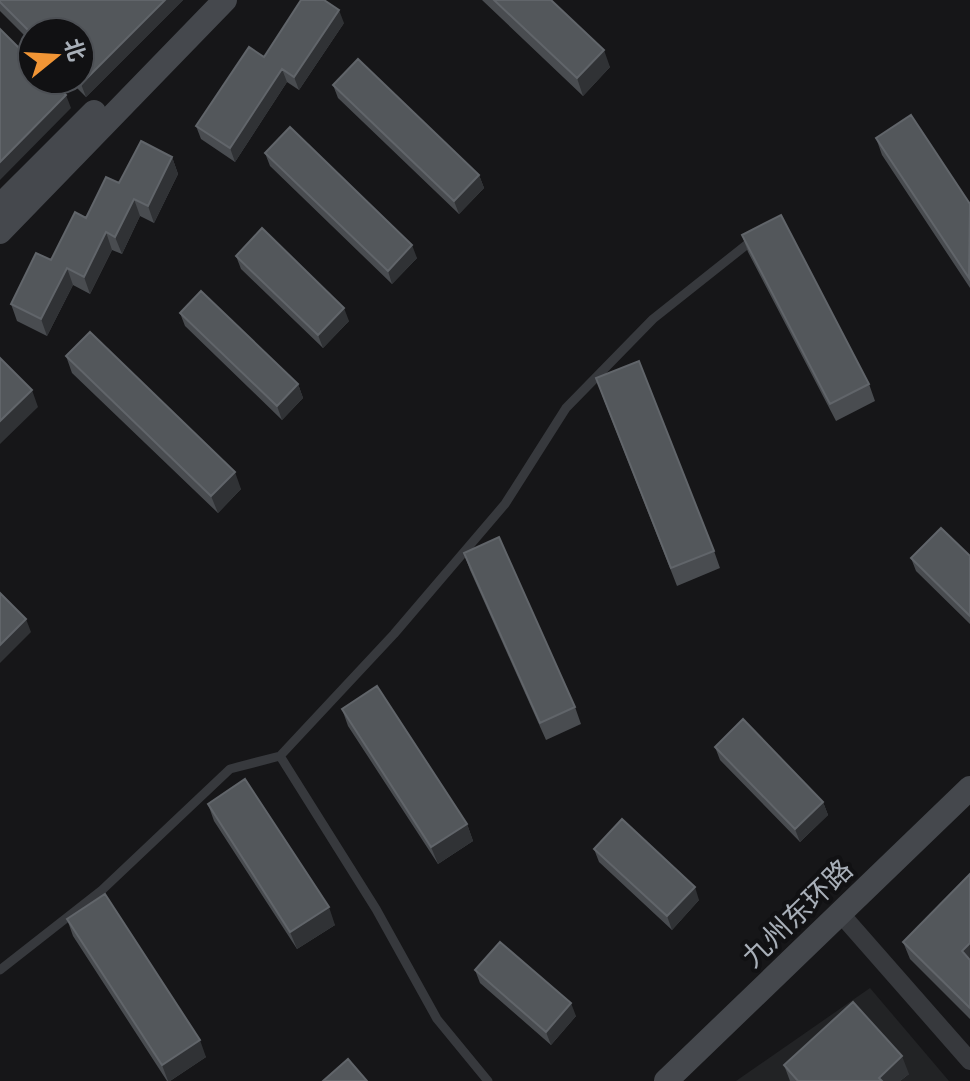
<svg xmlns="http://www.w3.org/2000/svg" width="970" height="1081" font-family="'Fira Sans','Noto Sans SC',sans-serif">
  <rect width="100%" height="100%" fill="#161618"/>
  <path fill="#222325" d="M 870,988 L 949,1081 L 736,1081 Z"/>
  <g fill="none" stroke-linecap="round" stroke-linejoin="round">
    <path stroke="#37393d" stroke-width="9" d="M 280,756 L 376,909 L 437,1019 L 488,1081
      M 0,970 L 102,890 L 230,769 L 280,756 L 394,634 L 505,504 L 566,408 L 653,319 L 755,238"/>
    <path stroke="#37393d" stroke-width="18" d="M 840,913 L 970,1061"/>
    <path stroke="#45484d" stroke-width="24" d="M 0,206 L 94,112
      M 0,232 L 225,0
      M 666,1081 L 970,788"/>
  </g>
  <path fill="#494c50" d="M 0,0 L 183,0 L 86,97 L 69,80 L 80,80 L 32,32 L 32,43 L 0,11 Z
    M 482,0 L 551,0 L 610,67 L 583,96 Z
    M 344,23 L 299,90 L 287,82 L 235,162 L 201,139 L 196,126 L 264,57 Z
    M 333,85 L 479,175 L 484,188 L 459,214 L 338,98 Z
    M 876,138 L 970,204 L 970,288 L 882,155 Z
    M 265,153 L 417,258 L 392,284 L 270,166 Z
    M 172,157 L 178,174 L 154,223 L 140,216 L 122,254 L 112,250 L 90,294 L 73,285 L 47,336 L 17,321 L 11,304 L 51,260 L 86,218 Z
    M 742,235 L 869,384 L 875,401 L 836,421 L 748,252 Z
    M 236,256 L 349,321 L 323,348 L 241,269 Z
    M 180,313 L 298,384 L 303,398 L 282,420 L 185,326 Z
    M 66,356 L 241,489 L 218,513 L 72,373 Z
    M 602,395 L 714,551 L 720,568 L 677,586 Z
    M 464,553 L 575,707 L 581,724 L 546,740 L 470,570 Z
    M 970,556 L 970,624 L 916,571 L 911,558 Z
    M 342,709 L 467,824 L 473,841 L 438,864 L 348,726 Z
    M 715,747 L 823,802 L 828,815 L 800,842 L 720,760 Z
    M 208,804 L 335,925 L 297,949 L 214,821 Z
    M 594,849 L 699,900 L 672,930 L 599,862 Z
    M 970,874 L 970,1019 L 910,959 L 903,942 Z
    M 67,919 L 206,1057 L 170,1081 L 167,1081 L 73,936 Z
    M 475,970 L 576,1016 L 551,1045 L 480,983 Z
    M 784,1065 L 909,1074 L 900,1081 L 790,1081 Z"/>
  <path fill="#303235" d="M 165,0 L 183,0 L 86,97 L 81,84 Z
    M 339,10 L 344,23 L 299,90 L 294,77 Z
    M 604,50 L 610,67 L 583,96 L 577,78 Z
    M 282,69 L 287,82 L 235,162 L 230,148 Z
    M 66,95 L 71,108 L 0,180 L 0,162 Z
    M 172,157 L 178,174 L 154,223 L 148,206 Z
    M 479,175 L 484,188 L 459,214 L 454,201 Z
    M 134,199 L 140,216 L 122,254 L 115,237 Z
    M 106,232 L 112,250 L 90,294 L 84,277 Z
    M 412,245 L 417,258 L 392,284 L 388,271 Z
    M 67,268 L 73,285 L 47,336 L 41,319 Z
    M 344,308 L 349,321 L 323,348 L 318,335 Z
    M 298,384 L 303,398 L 282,420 L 277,406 Z
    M 32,390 L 38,407 L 0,444 L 0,421 Z
    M 235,472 L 241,489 L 218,513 L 211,496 Z
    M 26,619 L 31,632 L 0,663 L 0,645 Z
    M 823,802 L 828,815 L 800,842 L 795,829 Z
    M 467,824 L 473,841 L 438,864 L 431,847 Z
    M 695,887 L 699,900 L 672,930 L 667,916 Z
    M 329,907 L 335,925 L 297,949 L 290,932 Z
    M 970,943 L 970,967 L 962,951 Z
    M 571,1003 L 576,1016 L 551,1045 L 546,1032 Z
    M 200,1040 L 206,1057 L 170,1081 L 168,1081 L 162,1065 Z
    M 902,1056 L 909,1074 L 900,1081 L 880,1081 L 879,1078 Z"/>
  <path fill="#53575b" stroke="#61656a" stroke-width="2" d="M 0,0 L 165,0 L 81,84 L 77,80 L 80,80 L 80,32 L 32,32 L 32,34 L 0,2 Z
    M 301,0 L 324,0 L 339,10 L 294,77 L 282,69 L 230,148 L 196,126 L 249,47 L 264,57 Z
    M 494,0 L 551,0 L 604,50 L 577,78 Z
    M 0,29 L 32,61 L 32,80 L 51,80 L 66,95 L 0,162 Z
    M 358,59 L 479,175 L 454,201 L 333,85 Z
    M 911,115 L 970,204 L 969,278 L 876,138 Z
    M 290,127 L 412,245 L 388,271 L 265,153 Z
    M 141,141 L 172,157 L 148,206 L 134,199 L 115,237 L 106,232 L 84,277 L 67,268 L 41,319 L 11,304 L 36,253 L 51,260 L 75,212 L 86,218 L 106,177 L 119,183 Z
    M 781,215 L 869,384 L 830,404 L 742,235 Z
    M 262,228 L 344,308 L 318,335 L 236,256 Z
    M 201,291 L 298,384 L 277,406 L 180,313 Z
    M 90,332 L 235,472 L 211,496 L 66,356 Z
    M 0,358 L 32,390 L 0,421 Z
    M 639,361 L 714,551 L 671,568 L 596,378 Z
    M 941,528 L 970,556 L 970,616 L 911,558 Z
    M 499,537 L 575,707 L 540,723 L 464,553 Z
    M 0,593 L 26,619 L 0,645 Z
    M 377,686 L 467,824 L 431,847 L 342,709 Z
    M 743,719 L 823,802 L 795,829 L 715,747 Z
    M 245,779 L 329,907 L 290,932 L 208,804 Z
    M 622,819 L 695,887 L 667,916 L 594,849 Z
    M 970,874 L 970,943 L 962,951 L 970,960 L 970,1008 L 903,942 Z
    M 105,894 L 200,1040 L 162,1065 L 67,919 Z
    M 500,942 L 571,1003 L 546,1032 L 475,970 Z
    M 853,1002 L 902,1056 L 879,1078 L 882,1081 L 798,1081 L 784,1065 Z
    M 348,1059 L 367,1081 L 323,1081 Z"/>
  <g text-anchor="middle" stroke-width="8" stroke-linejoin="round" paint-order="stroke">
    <g font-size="28" fill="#a8afb8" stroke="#111113">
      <text transform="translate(797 913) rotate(-44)" y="10">九州东环路</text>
    </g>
  </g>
  <g transform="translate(56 56) rotate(72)"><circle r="38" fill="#111113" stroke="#4d5055" stroke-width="2"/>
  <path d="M0-6L14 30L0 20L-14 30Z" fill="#f19535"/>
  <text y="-12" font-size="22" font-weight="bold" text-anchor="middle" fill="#a8afb8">北</text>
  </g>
</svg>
